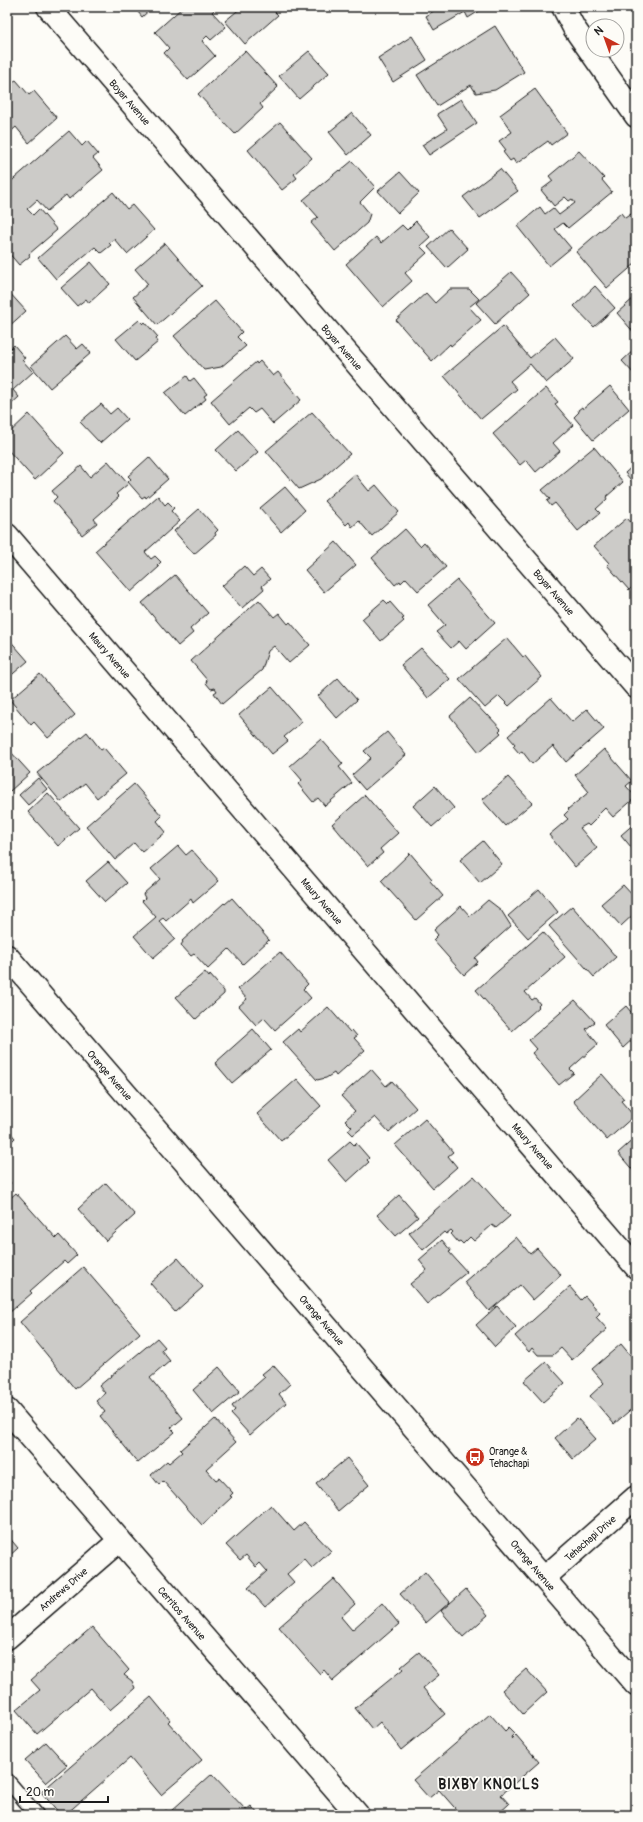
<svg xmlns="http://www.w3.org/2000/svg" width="643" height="1822" font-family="Pangolin,sans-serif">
  <rect width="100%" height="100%" fill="#fdfcf7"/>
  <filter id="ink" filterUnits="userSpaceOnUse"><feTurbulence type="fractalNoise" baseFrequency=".025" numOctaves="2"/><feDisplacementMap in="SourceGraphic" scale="8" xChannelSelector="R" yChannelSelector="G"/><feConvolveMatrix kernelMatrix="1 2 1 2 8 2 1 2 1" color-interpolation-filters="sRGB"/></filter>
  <g filter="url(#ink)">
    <path fill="#cccbc8" stroke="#1c1c1c" d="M 123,7 L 132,7 L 127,11 Z
      M 134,7 L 153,7 L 142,17 Z
      M 183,7 L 217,7 L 212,12 L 226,27 L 211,40 L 207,36 L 202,41 L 215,56 L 188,80 L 164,53 L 169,48 L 155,32 Z
      M 242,7 L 270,7 L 278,15 L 245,44 L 225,21 Z
      M 353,7 L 362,7 L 355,11 Z
      M 433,7 L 484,7 L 484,8 L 468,18 L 465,12 L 434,30 L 426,16 L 435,10 Z
      M 628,7 L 636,7 L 636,19 Z
      M 495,26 L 524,72 L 495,90 L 476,93 L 471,85 L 437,106 L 417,75 Z
      M 412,36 L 427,60 L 393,82 L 378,58 Z
      M 245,51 L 278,87 L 260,104 L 263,108 L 235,134 L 198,94 Z
      M 309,51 L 329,73 L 299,99 L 279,76 Z
      M 16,80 L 29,95 L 34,91 L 57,118 L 29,143 L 16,127 L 7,135 L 7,85 Z
      M 535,89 L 567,133 L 551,145 L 548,141 L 516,164 L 513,159 L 510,161 L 503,152 L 506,150 L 499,141 L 512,132 L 500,115 Z
      M 461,99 L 477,123 L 429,155 L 422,145 L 447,129 L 437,114 Z
      M 352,113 L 371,135 L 348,155 L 329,132 Z
      M 280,122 L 312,158 L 294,174 L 297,178 L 282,190 L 248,150 Z
      M 69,131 L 82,146 L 87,141 L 98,154 L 93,158 L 103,170 L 69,199 L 66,195 L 47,211 L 37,200 L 27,209 L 33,215 L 39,209 L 57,230 L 29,254 L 30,256 L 19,265 L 7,251 L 7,185 Z
      M 579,151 L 604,178 L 602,180 L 612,192 L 568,228 L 563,223 L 555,229 L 571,248 L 549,266 L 517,226 L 540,207 L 545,214 L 553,208 L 559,215 L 575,203 L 572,199 L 569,201 L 565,197 L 554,206 L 541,190 L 553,181 L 549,176 Z
      M 352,161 L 375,187 L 360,202 L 370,214 L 367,223 L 335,251 L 311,223 L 318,217 L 303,200 L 339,170 L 340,171 Z
      M 7,165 L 12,171 L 7,175 Z
      M 500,169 L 518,191 L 480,218 L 463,197 Z
      M 400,172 L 419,193 L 398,213 L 378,191 Z
      M 113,192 L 127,209 L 132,205 L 154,230 L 127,254 L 114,239 L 109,243 L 111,245 L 101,253 L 95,247 L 56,279 L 38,258 Z
      M 621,213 L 625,218 L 631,214 L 636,220 L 636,263 L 607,288 L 576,252 Z
      M 416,221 L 430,237 L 420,246 L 427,253 L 405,273 L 412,281 L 383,307 L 346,264 L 376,237 L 381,243 L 402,225 L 407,230 Z
      M 449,228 L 468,249 L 447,268 L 428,247 Z
      M 165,243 L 202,286 L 157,325 L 133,297 L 148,284 L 135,269 Z
      M 91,262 L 110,284 L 89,303 L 86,299 L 77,306 L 61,288 Z
      M 511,272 L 530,293 L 495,324 L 476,303 Z
      M 595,286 L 615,308 L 594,327 L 574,306 Z
      M 450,289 L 469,289 L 479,299 L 469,307 L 481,320 L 451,346 L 450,344 L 432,361 L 396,320 L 426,293 L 435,303 Z
      M 8,291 L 26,311 L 7,328 L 7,292 Z
      M 635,297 L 636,298 L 636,335 L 617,313 Z
      M 215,301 L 242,332 L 237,337 L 246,346 L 221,367 L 204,370 L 174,336 Z
      M 139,320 L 143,324 L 145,322 L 158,337 L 156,339 L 158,342 L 135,361 L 116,339 Z
      M 503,326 L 530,358 L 555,337 L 574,359 L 546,383 L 530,364 L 510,381 L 517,389 L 481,419 L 444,376 Z
      M 65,336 L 77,349 L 83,344 L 91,353 L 50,388 L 31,366 Z
      M 7,343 L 11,348 L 14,345 L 25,358 L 22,360 L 33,372 L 13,390 L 19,397 L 7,408 Z
      M 636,348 L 636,376 L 622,361 Z
      M 260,361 L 273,376 L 278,372 L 301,400 L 273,424 L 260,409 L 254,413 L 249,408 L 230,424 L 211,401 L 256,362 L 257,364 Z
      M 187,376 L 190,381 L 194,378 L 207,394 L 204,396 L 206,399 L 185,416 L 165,393 Z
      M 610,386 L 629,409 L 593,440 L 574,417 L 579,412 L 578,410 L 582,407 L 583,409 Z
      M 546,388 L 558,402 L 555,404 L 573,425 L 553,443 L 560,451 L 536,472 L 526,460 L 520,465 L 493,434 Z
      M 101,404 L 110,414 L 117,408 L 127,419 L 100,443 L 80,422 Z
      M 312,412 L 350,454 L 321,479 L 299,489 L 266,451 Z
      M 29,414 L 64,453 L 35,480 L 7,449 L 7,435 Z
      M 238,430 L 258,452 L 236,471 L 216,450 Z
      M 594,447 L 623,482 L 606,497 L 607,499 L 596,509 L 600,513 L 578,531 L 555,503 L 551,506 L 547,501 L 550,499 L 542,490 Z
      M 149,457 L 168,479 L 146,498 L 145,496 L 142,498 L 128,482 L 131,479 L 128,476 Z
      M 108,461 L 128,484 L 116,494 L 119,497 L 94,519 L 97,523 L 82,535 L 53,501 L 57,497 L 52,491 L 81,466 L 90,477 Z
      M 636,463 L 636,486 L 625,473 Z
      M 355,474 L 369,491 L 376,485 L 399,512 L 372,536 L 359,521 L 352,527 L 349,522 L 346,525 L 324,501 Z
      M 285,487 L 305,510 L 281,532 L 260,508 Z
      M 158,496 L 165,505 L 168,502 L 174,508 L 171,511 L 180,521 L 145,552 L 151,559 L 155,556 L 161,562 L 157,566 L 159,567 L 131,592 L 95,551 Z
      M 199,509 L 218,530 L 215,533 L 216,535 L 194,554 L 174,531 Z
      M 627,518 L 636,528 L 636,584 L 629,590 L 607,565 L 609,563 L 594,546 Z
      M 405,529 L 420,546 L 424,542 L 446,567 L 418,591 L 406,578 L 401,583 L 400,581 L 395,585 L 372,558 Z
      M 336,542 L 356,565 L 324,592 L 305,570 Z
      M 244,566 L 253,576 L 261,569 L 270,579 L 262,586 L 264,589 L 242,608 L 222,586 Z
      M 175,575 L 208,613 L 190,629 L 193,633 L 178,646 L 142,603 Z
      M 457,580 L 495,623 L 466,649 L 459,641 L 451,648 L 436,632 L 445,625 L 428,605 Z
      M 259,600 L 274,617 L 279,613 L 288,624 L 290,622 L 310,645 L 289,663 L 274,646 L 268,651 L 262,670 L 222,704 L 214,693 L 217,691 L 215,688 L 211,689 L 206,683 L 207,680 L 191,661 Z
      M 384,600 L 388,604 L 390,602 L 404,618 L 402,619 L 404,621 L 381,641 L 362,619 Z
      M 7,637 L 28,661 L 7,679 Z
      M 507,638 L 523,657 L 525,656 L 542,677 L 509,706 L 499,696 L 485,708 L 459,679 Z
      M 421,648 L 450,679 L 428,698 L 401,665 Z
      M 40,674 L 75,715 L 48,738 L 34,722 L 31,725 L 10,700 Z
      M 338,678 L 357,700 L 337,718 L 318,696 Z
      M 272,687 L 302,722 L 284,737 L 288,741 L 272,754 L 239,715 Z
      M 470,698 L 487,716 L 488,715 L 501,729 L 499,731 L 501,733 L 479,752 L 450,716 Z
      M 551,698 L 572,722 L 587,709 L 604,729 L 566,762 L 553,746 L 532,764 L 522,751 L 519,753 L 513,746 L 515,744 L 508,736 Z
      M 87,732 L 101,750 L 104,748 L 126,774 L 97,798 L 85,783 L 61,802 L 37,773 Z
      M 387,732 L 406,755 L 365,790 L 352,775 L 371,758 L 364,751 Z
      M 321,739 L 343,764 L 339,767 L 352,783 L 325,806 L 318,798 L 313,802 L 298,784 L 302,780 L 290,766 Z
      M 604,749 L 632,781 L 626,786 L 636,797 L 613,817 L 605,808 L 597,816 L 598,817 L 589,826 L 587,824 L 580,828 L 597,848 L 575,867 L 549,835 L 568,819 L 564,815 L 569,810 L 568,809 L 589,792 L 575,775 Z
      M 10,751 L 30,773 L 10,791 L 7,788 L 7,754 Z
      M 508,777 L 532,803 L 505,826 L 482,800 Z
      M 38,778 L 47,789 L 28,805 L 19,795 Z
      M 134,784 L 162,816 L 157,821 L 166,832 L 142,852 L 134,843 L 115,860 L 86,826 Z
      M 435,786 L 454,808 L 432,827 L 413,806 Z
      M 48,793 L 79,828 L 58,846 L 28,812 Z
      M 365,795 L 398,833 L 380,849 L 383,853 L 368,866 L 332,824 Z
      M 636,822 L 636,853 L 621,835 Z
      M 483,841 L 502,864 L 480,883 L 460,860 Z
      M 178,846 L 186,855 L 192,850 L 219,881 L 193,903 L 191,899 L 166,921 L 163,918 L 159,921 L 175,939 L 153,958 L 134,936 L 156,917 L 142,901 L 145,898 L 143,894 L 160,879 L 151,869 Z
      M 410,853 L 432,879 L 430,881 L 443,896 L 416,920 L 381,881 Z
      M 108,862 L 127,883 L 105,902 L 86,881 Z
      M 623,885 L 636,899 L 636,912 L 621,926 L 601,904 Z
      M 539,889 L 558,912 L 528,938 L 508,916 Z
      M 232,898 L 269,940 L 243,964 L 229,949 L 208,969 L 194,954 L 191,956 L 181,945 L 183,942 L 182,941 L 224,903 L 225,904 Z
      M 488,900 L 501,910 L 511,926 L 475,958 L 478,962 L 464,975 L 433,940 L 438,935 L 434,930 L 461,906 L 470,916 Z
      M 572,906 L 616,957 L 594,977 L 549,926 Z
      M 543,932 L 565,957 L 525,992 L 532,1000 L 535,998 L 540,1004 L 538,1006 L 539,1007 L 512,1031 L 476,990 Z
      M 280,952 L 308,984 L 303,989 L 311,998 L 275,1030 L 264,1018 L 256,1025 L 239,1006 L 247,999 L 238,989 Z
      M 205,972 L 209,977 L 210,975 L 224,991 L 224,994 L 196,1019 L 176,997 Z
      M 575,1000 L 595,1022 L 586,1029 L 598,1044 L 570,1069 L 574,1073 L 559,1085 L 532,1053 L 537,1049 L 529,1040 Z
      M 626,1006 L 636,1018 L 636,1036 L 623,1048 L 604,1025 Z
      M 328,1007 L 350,1032 L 352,1030 L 357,1036 L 354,1038 L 365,1050 L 336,1076 L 334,1073 L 326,1078 L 317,1080 L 283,1042 L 298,1029 L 300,1032 Z
      M 253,1029 L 271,1050 L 232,1083 L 215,1063 Z
      M 371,1069 L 386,1086 L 392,1081 L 416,1108 L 389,1132 L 375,1117 L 353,1135 L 348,1130 L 352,1127 L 345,1120 L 355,1111 L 341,1096 Z
      M 602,1074 L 624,1099 L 621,1101 L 634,1116 L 607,1140 L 573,1101 Z
      M 297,1079 L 321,1106 L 281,1141 L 257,1114 Z
      M 425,1119 L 453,1152 L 448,1156 L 457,1167 L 433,1188 L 395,1145 Z
      M 7,1129 L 15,1138 L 7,1146 Z
      M 636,1137 L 636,1174 L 618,1153 Z
      M 350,1141 L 354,1145 L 356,1143 L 369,1158 L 367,1160 L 369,1162 L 347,1182 L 328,1160 Z
      M 474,1176 L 510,1216 L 496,1228 L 492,1225 L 474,1241 L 470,1237 L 463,1244 L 460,1241 L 458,1242 L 451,1234 L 453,1232 L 451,1230 L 446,1234 L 444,1232 L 423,1250 L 409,1233 Z
      M 7,1179 L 11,1183 L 7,1187 Z
      M 106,1183 L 135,1215 L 106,1241 L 78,1209 Z
      M 16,1193 L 56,1238 L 59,1235 L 77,1255 L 67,1264 L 64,1261 L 30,1291 L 32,1293 L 9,1313 L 7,1311 L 7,1201 Z
      M 399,1195 L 418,1217 L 396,1236 L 377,1215 Z
      M 516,1237 L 530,1254 L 537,1248 L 561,1275 L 533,1300 L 520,1285 L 489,1311 L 464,1282 Z
      M 442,1240 L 451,1251 L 449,1252 L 467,1272 L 427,1304 L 410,1284 L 427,1270 L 419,1260 Z
      M 178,1258 L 203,1287 L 175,1312 L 150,1283 Z
      M 83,1267 L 140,1333 L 75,1389 L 20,1322 Z
      M 570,1287 L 581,1300 L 585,1296 L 600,1313 L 596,1317 L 607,1329 L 572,1360 L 561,1348 L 553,1355 L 538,1355 L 532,1348 L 529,1352 L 515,1336 Z
      M 497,1306 L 516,1327 L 495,1347 L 476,1325 Z
      M 157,1338 L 165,1347 L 161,1350 L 170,1361 L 150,1378 L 183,1418 L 171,1428 L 175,1432 L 138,1463 L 100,1416 L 105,1412 L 96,1401 L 105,1393 L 99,1386 Z
      M 621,1344 L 636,1362 L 636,1405 L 614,1424 L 590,1396 L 604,1383 L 592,1369 Z
      M 546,1362 L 565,1383 L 543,1402 L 524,1381 Z
      M 273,1365 L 290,1384 L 279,1394 L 286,1403 L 250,1435 L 231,1414 L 235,1410 L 232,1406 L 265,1377 L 262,1374 Z
      M 219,1367 L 240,1391 L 213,1414 L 193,1390 Z
      M 577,1418 L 596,1439 L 573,1459 L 555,1438 Z
      M 215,1419 L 236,1442 L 206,1469 L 216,1480 L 219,1478 L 233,1493 L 230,1496 L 232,1497 L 202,1525 L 163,1481 L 159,1485 L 151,1475 L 167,1461 L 169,1463 L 182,1452 L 180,1450 Z
      M 347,1458 L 369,1485 L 338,1511 L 316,1484 Z
      M 271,1505 L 294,1531 L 304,1522 L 331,1551 L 312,1568 L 304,1559 L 287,1574 L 294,1582 L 265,1607 L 248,1588 L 267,1571 L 260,1563 L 256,1567 L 246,1555 L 240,1560 L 226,1545 Z
      M 7,1535 L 18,1548 L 7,1558 Z
      M 425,1572 L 450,1602 L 426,1623 L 400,1594 Z
      M 334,1579 L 355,1604 L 341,1617 L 352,1630 L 382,1603 L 399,1624 L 333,1681 L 324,1670 L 320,1674 L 279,1627 Z
      M 466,1589 L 488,1615 L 463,1637 L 441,1611 Z
      M 92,1627 L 129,1670 L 124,1675 L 132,1681 L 135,1688 L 110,1710 L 91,1688 L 37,1734 L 16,1710 L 40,1690 L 31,1680 Z
      M 419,1652 L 439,1675 L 423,1688 L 445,1714 L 401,1750 L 380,1722 L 372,1729 L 355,1708 L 403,1669 L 401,1667 Z
      M 526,1669 L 547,1692 L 523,1714 L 502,1690 Z
      M 151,1697 L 170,1720 L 168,1722 L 202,1760 L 161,1795 L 130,1758 L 65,1815 L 61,1815 L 41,1792 Z
      M 490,1714 L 505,1731 L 509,1727 L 515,1733 L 511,1737 L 512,1739 L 516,1735 L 539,1762 L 501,1795 L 509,1804 L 497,1815 L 461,1815 L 439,1790 L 429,1798 L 413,1780 Z
      M 46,1742 L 67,1765 L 46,1783 L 25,1760 Z
      M 212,1774 L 246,1810 L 251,1806 L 259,1815 L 174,1815 L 171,1811 Z
      M 133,1810 L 137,1815 L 126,1815 Z
      M 166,1810 L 171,1815 L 161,1815 Z"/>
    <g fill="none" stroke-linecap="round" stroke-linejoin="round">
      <defs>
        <path id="service" d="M 7,1780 L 37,1815"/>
        <path id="minor" d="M 48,7 L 636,687
          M 563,7 L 574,28 L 636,116
          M 7,535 L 636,1267
          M 7,1410 L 358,1815
          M 7,1638 L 120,1540"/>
        <path id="tertiary" d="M 7,956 L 636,1685
          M 544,1578 L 636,1497"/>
      </defs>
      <use href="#service" stroke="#1c1c1c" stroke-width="16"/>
      <use href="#minor" stroke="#1c1c1c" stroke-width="25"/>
      <use href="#tertiary" stroke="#1c1c1c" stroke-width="25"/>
      <use href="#service" stroke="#fdfcf7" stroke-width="13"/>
      <use href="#minor" stroke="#fdfcf7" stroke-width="22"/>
      <use href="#tertiary" stroke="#fdfcf7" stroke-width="22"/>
    </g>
  </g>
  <defs>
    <symbol id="bus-disc" viewBox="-11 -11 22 22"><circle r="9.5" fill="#c8321e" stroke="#fdfcf7"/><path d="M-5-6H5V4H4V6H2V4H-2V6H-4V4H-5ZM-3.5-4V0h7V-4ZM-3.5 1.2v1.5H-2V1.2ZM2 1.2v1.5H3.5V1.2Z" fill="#fff"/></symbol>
  </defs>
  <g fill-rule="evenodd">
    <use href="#bus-disc" x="464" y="1446" width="22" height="22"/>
  </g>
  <g text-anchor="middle" stroke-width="3.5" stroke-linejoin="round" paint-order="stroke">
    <g font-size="10" fill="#1c1c1c" stroke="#fdfcf7">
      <text transform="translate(130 102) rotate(49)" y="4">Boyar Avenue</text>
      <text transform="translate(342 347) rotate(49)" y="4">Boyar Avenue</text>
      <text transform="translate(554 592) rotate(49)" y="4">Boyar Avenue</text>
      <text transform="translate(110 655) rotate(49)" y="4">Maury Avenue</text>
      <text transform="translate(322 901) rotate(49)" y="4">Maury Avenue</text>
      <text transform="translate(110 1075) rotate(49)" y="4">Orange Avenue</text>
      <text transform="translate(533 1146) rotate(49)" y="4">Maury Avenue</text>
      <text transform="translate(322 1320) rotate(49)" y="4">Orange Avenue</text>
      <text transform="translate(590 1538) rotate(-41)" y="4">Tehachapi Drive</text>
      <text transform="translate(533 1565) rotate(50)" y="4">Orange Avenue</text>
      <text transform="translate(63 1589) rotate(-41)" y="4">Andrews Drive</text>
      <text transform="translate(182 1613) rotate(49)" y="4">Cerritos Avenue</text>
    </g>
    <g font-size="10" fill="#1c1c1c" stroke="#fdfcf7" text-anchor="start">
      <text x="489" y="1455">Orange &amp;<tspan x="489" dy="12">Tehachapi</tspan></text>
    </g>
    <g font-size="14" font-weight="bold" letter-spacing="1" fill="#1c1c1c" stroke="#fdfcf7">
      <text x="489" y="1789">BIXBY KNOLLS</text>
    </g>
  </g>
  <rect width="643" height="1822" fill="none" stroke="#fdfcf7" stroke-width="24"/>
  <rect x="12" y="12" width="619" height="1798" fill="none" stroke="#1c1c1c" stroke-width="1.5" filter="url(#ink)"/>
  <g transform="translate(605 38) rotate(319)"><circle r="19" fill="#fdfcf7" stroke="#a3a29f"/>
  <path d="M0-3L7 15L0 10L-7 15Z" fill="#c8321e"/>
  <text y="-6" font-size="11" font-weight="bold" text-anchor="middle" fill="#1c1c1c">N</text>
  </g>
  <path d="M20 1796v6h88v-6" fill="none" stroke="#1c1c1c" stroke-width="2"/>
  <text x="26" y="1796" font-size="12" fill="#1c1c1c" stroke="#fdfcf7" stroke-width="3" paint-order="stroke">20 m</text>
</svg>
